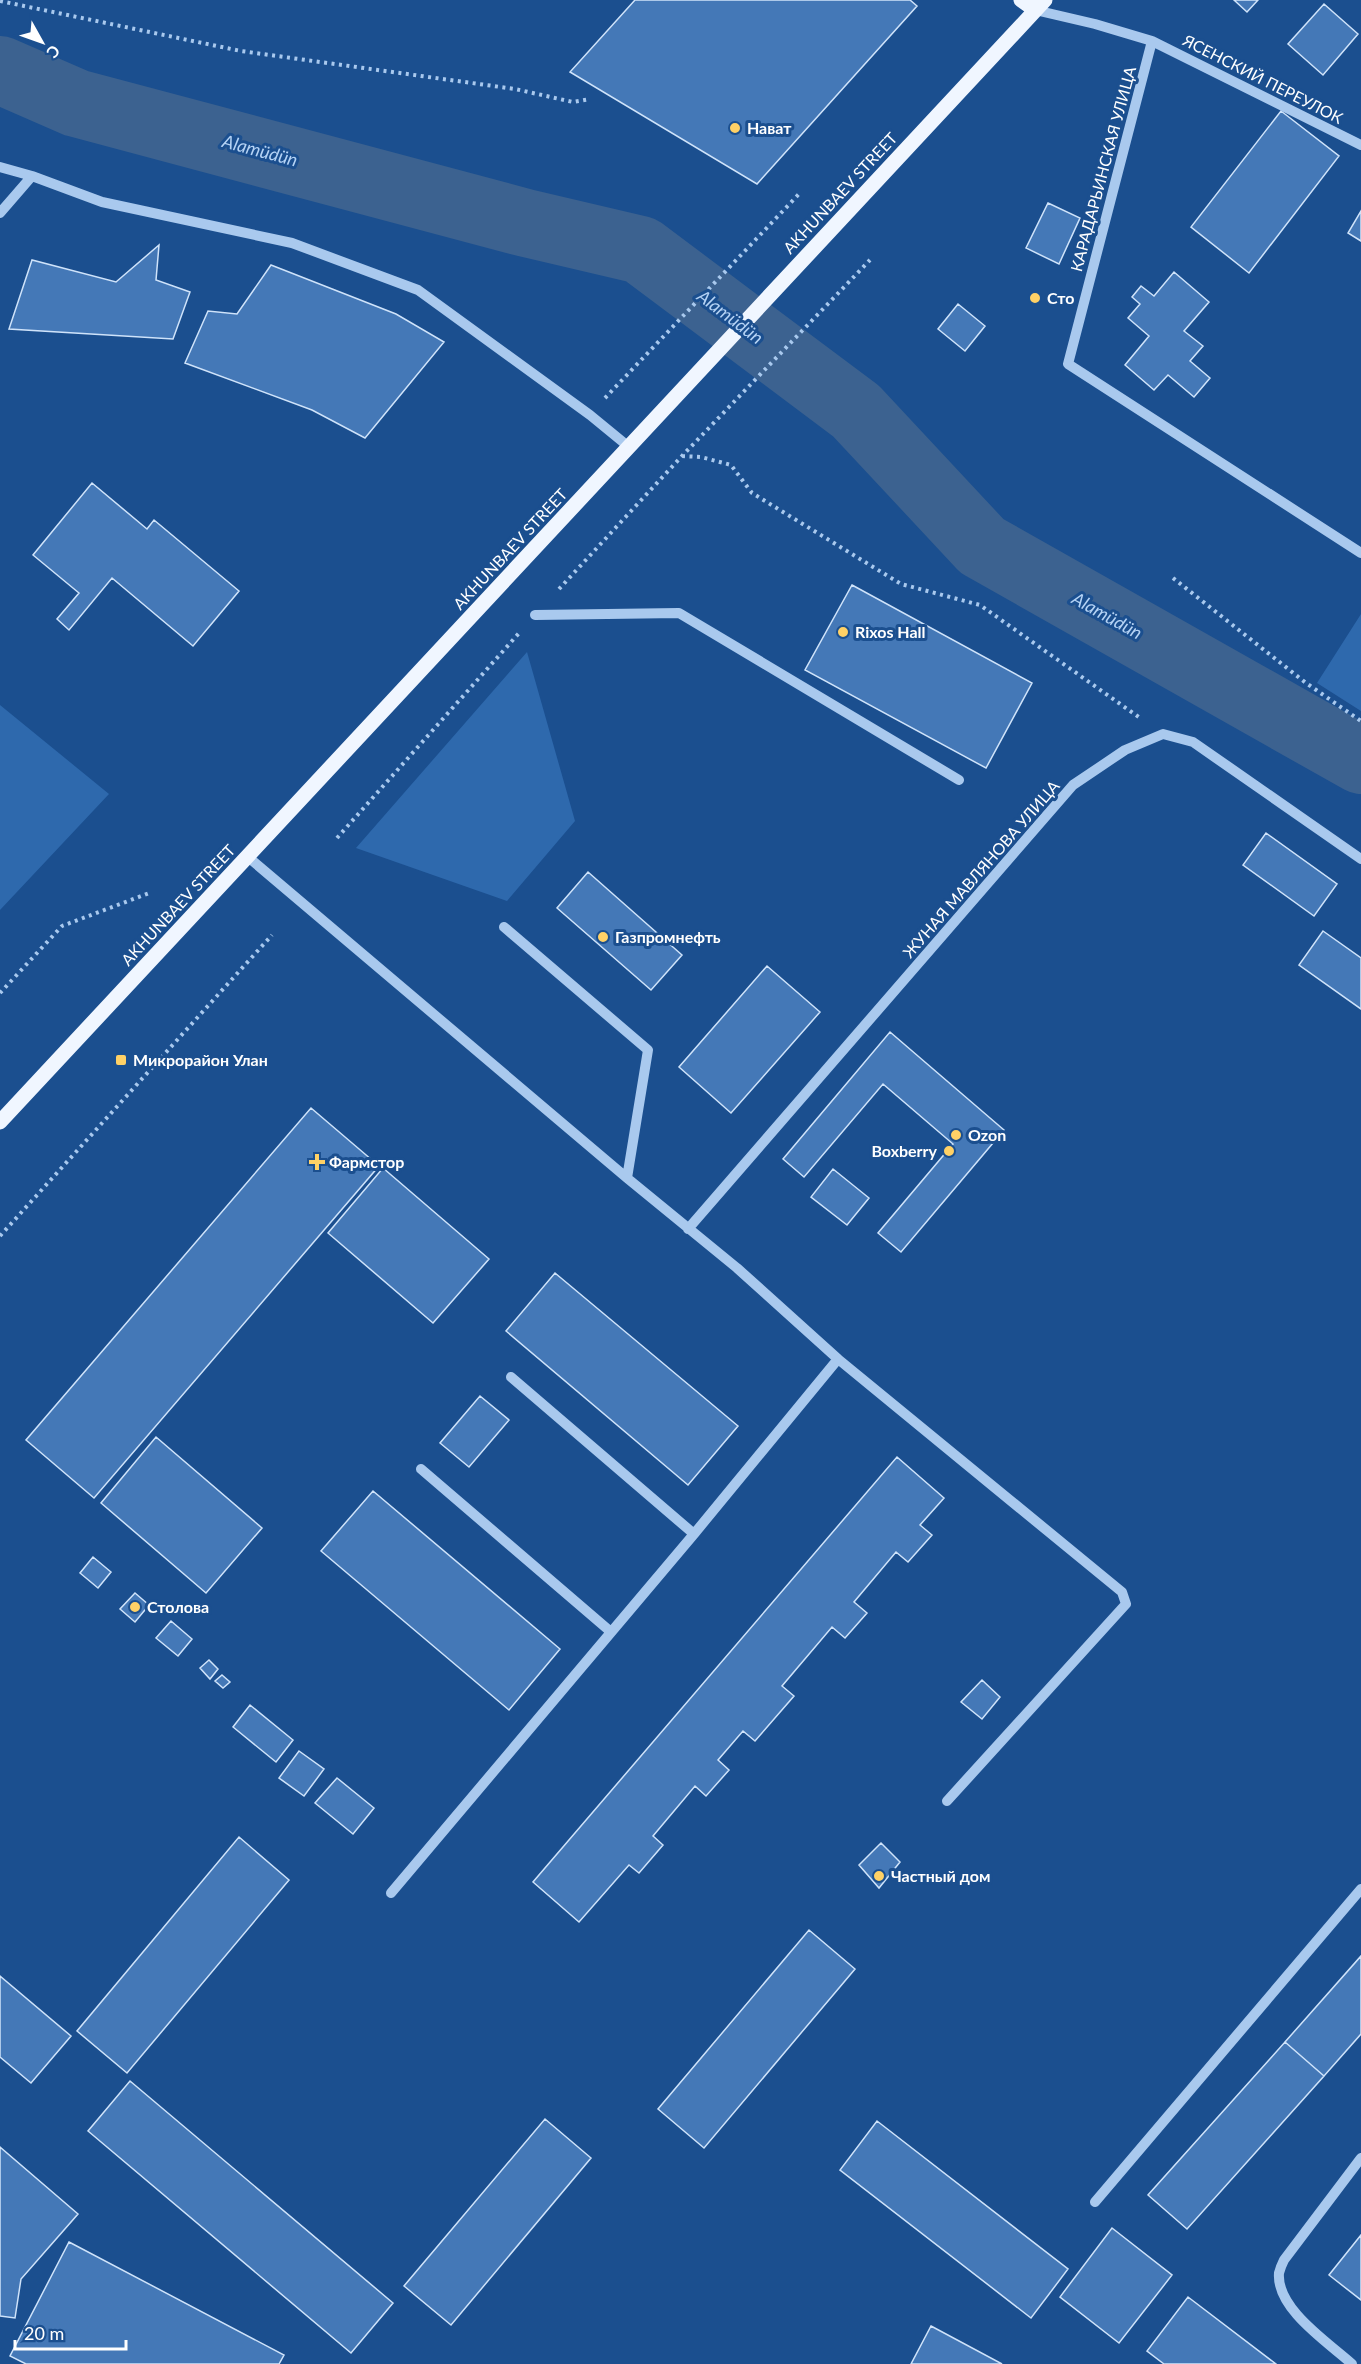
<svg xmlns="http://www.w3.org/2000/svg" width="1361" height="2364" font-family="Lato,sans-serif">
  <rect width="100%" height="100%" fill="#1b4f8f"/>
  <path fill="#2e69ad" d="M 1361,614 L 1361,711 L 1317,683 Z
    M 527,652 L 575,821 L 507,901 L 356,848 Z
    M 0,705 L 109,794 L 0,910 Z"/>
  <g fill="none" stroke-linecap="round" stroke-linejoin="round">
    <path stroke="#3c6290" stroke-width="68" d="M 0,70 L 76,103 L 526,223 L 641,250 L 856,411 L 982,546 L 1361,760"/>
  </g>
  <path fill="#4478b7" stroke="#cfe3fa" stroke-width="1.5" d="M 635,0 L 910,0 L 917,6 L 757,184 L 570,72 Z
    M 1234,0 L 1258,0 L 1247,12 Z
    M 1324,4 L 1358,34 L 1323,75 L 1288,44 Z
    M 1281,111 L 1339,156 L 1249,273 L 1191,227 Z
    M 1048,203 L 1080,218 L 1059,264 L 1026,248 Z
    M 1361,211 L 1361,241 L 1348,233 Z
    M 159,245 L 156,280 L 190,292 L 173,339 L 9,329 L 32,260 L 116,282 Z
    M 271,265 L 396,314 L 444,342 L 365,438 L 312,410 L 185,363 L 208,311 L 237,314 Z
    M 1174,272 L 1209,302 L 1184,331 L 1203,346 L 1190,361 L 1210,378 L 1194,397 L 1168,375 L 1154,390 L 1125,365 L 1149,336 L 1128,318 L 1140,304 L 1132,297 L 1141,286 L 1154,296 Z
    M 958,304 L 985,326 L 965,351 L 938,329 Z
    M 92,483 L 147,529 L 154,520 L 239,591 L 193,646 L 112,578 L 69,630 L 57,619 L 79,593 L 33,555 Z
    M 852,585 L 1032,683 L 986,768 L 805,670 Z
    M 1266,833 L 1337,884 L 1314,916 L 1243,865 Z
    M 588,872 L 682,955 L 651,990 L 557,908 Z
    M 1323,931 L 1361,958 L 1361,1009 L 1299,965 Z
    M 767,966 L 820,1012 L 731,1113 L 679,1067 Z
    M 890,1032 L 1004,1130 L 901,1252 L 878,1233 L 953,1144 L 883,1084 L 804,1177 L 783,1159 Z
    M 311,1108 L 379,1166 L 94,1498 L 26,1440 Z
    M 383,1168 L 489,1259 L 433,1323 L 328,1233 Z
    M 833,1169 L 869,1198 L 847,1225 L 811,1197 Z
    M 555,1273 L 738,1426 L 688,1485 L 506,1331 Z
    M 480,1396 L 509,1420 L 469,1467 L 440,1443 Z
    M 156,1437 L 262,1528 L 206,1593 L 101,1503 Z
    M 897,1457 L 944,1498 L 920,1525 L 932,1535 L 908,1562 L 896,1552 L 854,1602 L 867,1613 L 845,1638 L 832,1627 L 782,1686 L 794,1696 L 755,1741 L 743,1731 L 718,1760 L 729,1770 L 706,1796 L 695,1786 L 653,1836 L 663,1845 L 639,1873 L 629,1865 L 579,1922 L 533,1882 Z
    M 373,1491 L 560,1649 L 509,1710 L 321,1551 Z
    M 93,1557 L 111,1572 L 98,1588 L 80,1573 Z
    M 135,1593 L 149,1605 L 135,1622 L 120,1609 Z
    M 171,1621 L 192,1639 L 178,1656 L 156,1638 Z
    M 209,1660 L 218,1669 L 210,1679 L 200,1668 Z
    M 222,1675 L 230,1682 L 223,1688 L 215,1681 Z
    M 982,1680 L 1000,1697 L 982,1719 L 961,1702 Z
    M 250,1705 L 293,1740 L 276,1762 L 233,1727 Z
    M 299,1751 L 324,1769 L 304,1796 L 279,1778 Z
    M 337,1778 L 374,1808 L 353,1834 L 315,1803 Z
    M 239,1837 L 289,1880 L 127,2073 L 77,2031 Z
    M 881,1843 L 900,1862 L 879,1888 L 859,1865 Z
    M 809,1930 L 855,1969 L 704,2148 L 658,2109 Z
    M 1361,1956 L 1361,2034 L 1324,2076 L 1285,2042 Z
    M 0,1976 L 71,2036 L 31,2083 L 0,2057 Z
    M 1285,2042 L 1324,2076 L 1187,2229 L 1148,2195 Z
    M 130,2081 L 393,2303 L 351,2353 L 88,2131 Z
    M 545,2119 L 591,2158 L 451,2325 L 404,2286 Z
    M 877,2121 L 1068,2269 L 1031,2318 L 840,2170 Z
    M 0,2147 L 78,2214 L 21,2279 L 15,2318 L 0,2316 Z
    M 1112,2228 L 1172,2275 L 1119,2343 L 1060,2297 Z
    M 1361,2235 L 1361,2300 L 1329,2275 Z
    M 69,2242 L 284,2355 L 279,2364 L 26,2364 L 10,2356 Z
    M 1188,2297 L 1276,2364 L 1164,2364 L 1147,2351 Z
    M 931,2326 L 1002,2364 L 911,2364 Z"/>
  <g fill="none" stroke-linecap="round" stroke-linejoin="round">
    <path stroke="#a9c9ee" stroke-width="4" stroke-dasharray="3 4.5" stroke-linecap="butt" d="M 0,1 L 241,51 L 515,89 L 573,102 L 590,99
      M 605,398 L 799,194
      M 682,456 L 701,457 L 731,465 L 752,493 L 901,584 L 980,605 L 1140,718
      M 1173,578 L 1306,683 L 1361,721
      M 559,589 L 682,456 L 870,260
      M 337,838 L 520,632
      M 0,993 L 62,926 L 152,892
      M 0,1236 L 272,935"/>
    <path stroke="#a9c9ee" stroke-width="10" d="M 1035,10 L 1095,24 L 1152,41 L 1068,364 L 1361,553
      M 1152,41 L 1361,145
      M 0,167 L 32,176 L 102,202 L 292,243 L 418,290 L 590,415 L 629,447
      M 0,213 L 32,176
      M 535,615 L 679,613 L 959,780
      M 248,857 L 627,1178 L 737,1268 L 838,1359 L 694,1534 L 391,1893
      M 504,927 L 648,1050 L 627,1178
      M 688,1229 L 1073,785 L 1125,750 L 1163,734 L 1193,742 L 1361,859
      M 838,1359 L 1122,1592 L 1126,1604 L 947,1801
      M 511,1377 L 694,1534
      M 421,1469 L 611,1632
      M 1095,2202 L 1361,1889
      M 1352,2364 C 1329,2343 1276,2309 1279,2273 C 1280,2269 1282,2264 1284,2260 L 1361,2158"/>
    <path stroke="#f0f6ff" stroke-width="15" d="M 1021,0 L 1035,10
      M 0,1122 L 1045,0"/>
  </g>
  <g fill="#ffd166" stroke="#1b4f8f" stroke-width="2">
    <circle cx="735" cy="128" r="6"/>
    <circle cx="1035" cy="298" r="6"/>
    <circle cx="843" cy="632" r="6"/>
    <circle cx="603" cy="937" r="6"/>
    <rect x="115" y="1054" width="12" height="12" rx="3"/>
    <circle cx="956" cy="1135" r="6"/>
    <circle cx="949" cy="1151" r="6"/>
    <path d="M314 1153h6v6h6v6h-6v6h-6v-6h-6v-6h6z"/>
    <circle cx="135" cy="1607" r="6"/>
    <circle cx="879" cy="1876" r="6"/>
  </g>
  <g text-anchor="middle" stroke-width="6" stroke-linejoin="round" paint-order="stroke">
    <g font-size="16" fill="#fff" stroke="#1b4f8f">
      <text transform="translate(1263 79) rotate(27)" y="6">ЯСЕНСКИЙ ПЕРЕУЛОК</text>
      <text transform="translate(1103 169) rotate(-75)" y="6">КАРАДАРЬИНСКАЯ УЛИЦА</text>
      <text transform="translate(840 193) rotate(-47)" y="6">AKHUNBAEV STREET</text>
      <text transform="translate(510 549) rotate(-47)" y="6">AKHUNBAEV STREET</text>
      <text transform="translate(981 869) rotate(-49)" y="6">ЖУНАЯ МАВЛЯНОВА УЛИЦА</text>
      <text transform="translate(178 905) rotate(-47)" y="6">AKHUNBAEV STREET</text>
    </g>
    <g font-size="16" font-weight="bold" fill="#fff" stroke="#1b4f8f" text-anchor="start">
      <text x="747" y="134">Нават</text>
      <text x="1047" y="304">Сто</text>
      <text x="855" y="638">Rixos Hall</text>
      <text x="615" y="943">Газпромнефть</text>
      <text x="133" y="1066">Микрорайон Улан</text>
      <text x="968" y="1141">Ozon</text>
      <text x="937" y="1157" text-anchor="end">Boxberry</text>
      <text x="329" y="1168">Фармстор</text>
      <text x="147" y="1613">Столова</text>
      <text x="891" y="1882">Частный дом</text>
    </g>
    <g font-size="18" font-style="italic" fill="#b5d3f5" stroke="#1b4f8f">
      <text transform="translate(260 151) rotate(15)" y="6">Alamüdün</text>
      <text transform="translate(730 317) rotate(37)" y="6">Alamüdün</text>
      <text transform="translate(1107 616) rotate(29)" y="6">Alamüdün</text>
    </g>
  </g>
  <g transform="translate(42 42) rotate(130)" stroke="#1b4f8f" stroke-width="4.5" paint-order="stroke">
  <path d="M0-4.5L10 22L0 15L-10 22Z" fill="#ffffff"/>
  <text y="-9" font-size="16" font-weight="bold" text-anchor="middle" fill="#ffffff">С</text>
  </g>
  <path d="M15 2340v9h111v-9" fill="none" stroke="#ffffff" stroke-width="3"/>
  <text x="24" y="2340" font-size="18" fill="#ffffff" stroke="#1b4f8f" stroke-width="4.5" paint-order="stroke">20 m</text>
</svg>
